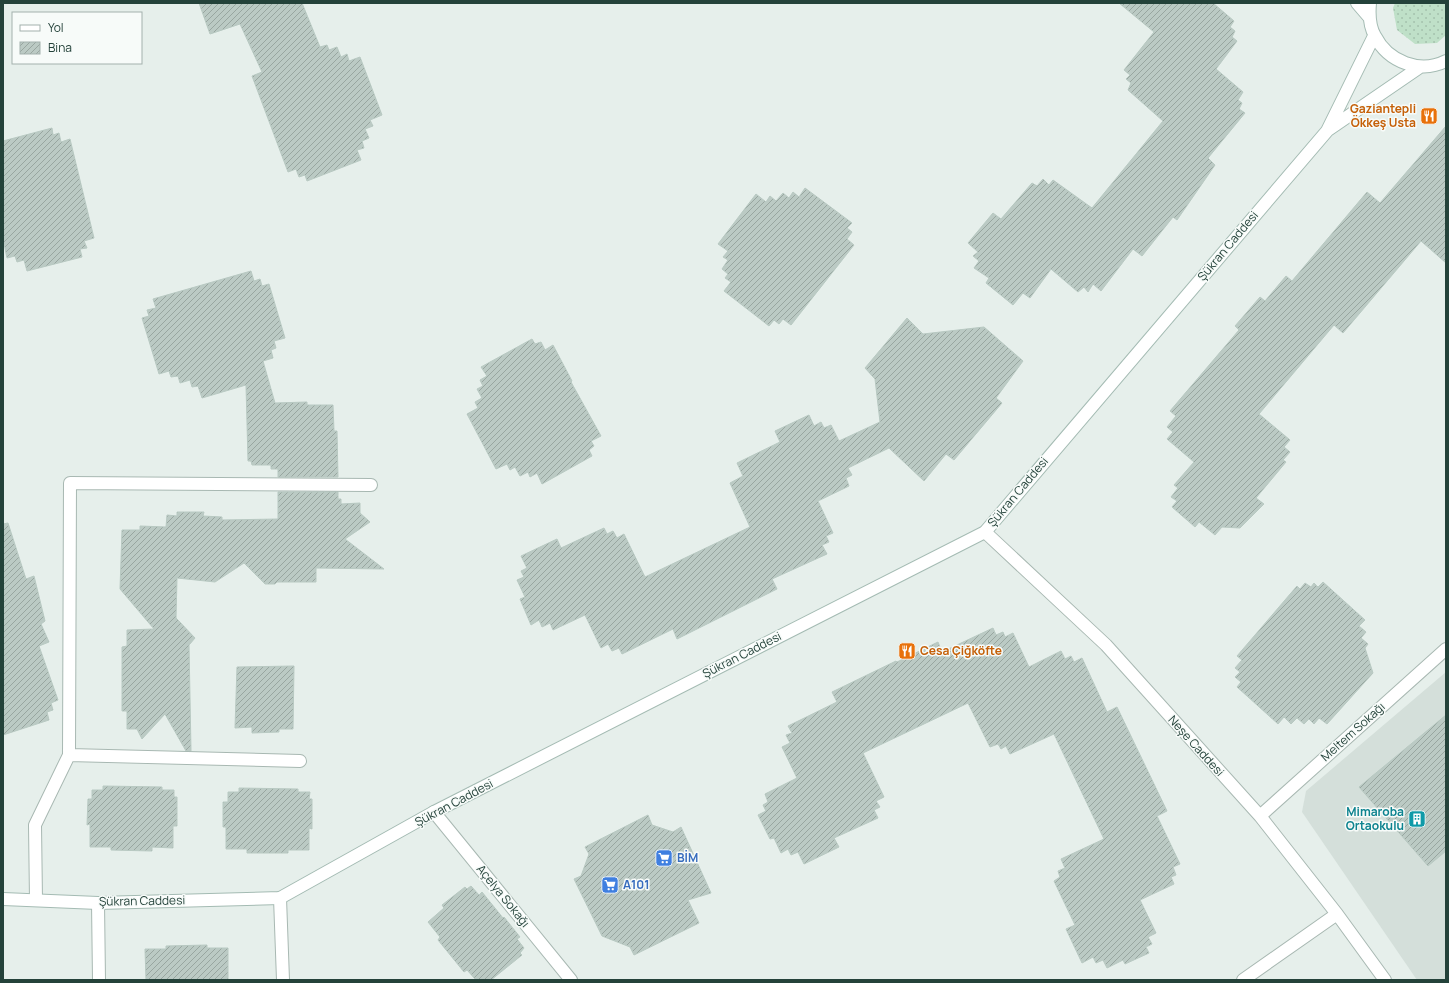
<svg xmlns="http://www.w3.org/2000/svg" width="1449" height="983" font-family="Manrope,sans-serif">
  <defs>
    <pattern id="grass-dots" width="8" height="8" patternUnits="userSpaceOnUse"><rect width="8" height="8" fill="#bfe0c8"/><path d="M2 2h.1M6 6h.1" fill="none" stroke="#a4c1ad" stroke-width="1.8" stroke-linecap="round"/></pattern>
    <pattern id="building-hatch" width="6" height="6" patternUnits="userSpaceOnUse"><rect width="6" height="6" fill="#bbcac4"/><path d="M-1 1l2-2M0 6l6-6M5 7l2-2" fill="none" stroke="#98a6a0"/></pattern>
  </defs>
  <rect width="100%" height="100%" fill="#e6efeb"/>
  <path fill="#d4dfda" d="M 1446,672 L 1446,980 L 1417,980 L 1302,812 L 1306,791 Z"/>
  <path fill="url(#grass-dots)" d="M 1395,3 L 1446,3 L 1446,35 L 1437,43 L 1415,44 L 1397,30 L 1393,8 Z"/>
  <path fill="url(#building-hatch)" stroke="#b8c9c2" d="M 199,3 L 302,3 L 320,47 L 327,45 L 329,50 L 337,47 L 341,57 L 347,54 L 349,61 L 360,57 L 382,115 L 370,120 L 373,126 L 365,129 L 369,138 L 362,141 L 364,148 L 357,150 L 361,160 L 307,181 L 305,175 L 299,177 L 296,169 L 288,172 L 252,76 L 262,72 L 240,24 L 210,34 Z
    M 1119,3 L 1213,3 L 1234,21 L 1230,27 L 1235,31 L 1232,37 L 1237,41 L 1216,69 L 1243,92 L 1238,100 L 1242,103 L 1239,109 L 1245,113 L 1208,158 L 1215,165 L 1177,220 L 1173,217 L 1142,256 L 1133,249 L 1101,291 L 1093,284 L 1088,292 L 1084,287 L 1078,292 L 1051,269 L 1030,298 L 1023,293 L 1013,305 L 986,283 L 989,278 L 974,268 L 979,261 L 973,256 L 978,252 L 968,243 L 993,213 L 1001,219 L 1032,183 L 1037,186 L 1043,179 L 1049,185 L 1053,180 L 1092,208 L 1163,121 L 1128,90 L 1131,83 L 1126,79 L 1130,75 L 1124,70 L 1154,32 Z
    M 1446,126 L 1446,263 L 1421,241 L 1343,333 L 1334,325 L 1259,414 L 1290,440 L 1284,447 L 1290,452 L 1283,460 L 1286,462 L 1256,498 L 1264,504 L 1240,528 L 1222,527 L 1215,535 L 1199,522 L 1195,527 L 1172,507 L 1177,501 L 1171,497 L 1178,488 L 1174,485 L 1194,462 L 1167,439 L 1173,432 L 1167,427 L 1176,416 L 1170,411 L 1239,330 L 1235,326 L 1260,297 L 1265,301 L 1286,276 L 1292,281 L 1367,192 L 1380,203 Z
    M 52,128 L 53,135 L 59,133 L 61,142 L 70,139 L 94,238 L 84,241 L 87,248 L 80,249 L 82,257 L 27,271 L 24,260 L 17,262 L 15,256 L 7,258 L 3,239 L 3,141 Z
    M 805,188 L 852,223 L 847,228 L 852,232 L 847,239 L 854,245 L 791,325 L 783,319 L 779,324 L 774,320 L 769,326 L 724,291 L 731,282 L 725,278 L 728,274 L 722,269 L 728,260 L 723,257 L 728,251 L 718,244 L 756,194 L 766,202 L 770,196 L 776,201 L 783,193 L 789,198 L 793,192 L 799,197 Z
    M 251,271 L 254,281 L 260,279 L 262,286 L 269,284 L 285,338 L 274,341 L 276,348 L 271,350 L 273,358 L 263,361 L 275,403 L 307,402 L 307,405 L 333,405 L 334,431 L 337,431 L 338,477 L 278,477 L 278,469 L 271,469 L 271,465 L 252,465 L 251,461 L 248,461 L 246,385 L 202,398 L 198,386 L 192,387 L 190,380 L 180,383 L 178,376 L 171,377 L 169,371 L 159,374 L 142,318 L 149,316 L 147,310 L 156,308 L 153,299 Z
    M 907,318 L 923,334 L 984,327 L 1023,361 L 996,398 L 1002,403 L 954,460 L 946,454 L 924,481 L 889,448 L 848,468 L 852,475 L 846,478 L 849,486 L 818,501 L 833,533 L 826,536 L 829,542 L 822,545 L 827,554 L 772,579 L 777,589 L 677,639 L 673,629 L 622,654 L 619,648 L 612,651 L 608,644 L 601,648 L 585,615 L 553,630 L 550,623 L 542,627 L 539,620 L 531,625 L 520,599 L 525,597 L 517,580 L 524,577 L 521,571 L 527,568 L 521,556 L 557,539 L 561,548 L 604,528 L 607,534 L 613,531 L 617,538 L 624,534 L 645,577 L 750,527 L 730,483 L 743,476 L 737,463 L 780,442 L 775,431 L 809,415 L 814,426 L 821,422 L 824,428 L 831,425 L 839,441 L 880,422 L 875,379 L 865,368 Z
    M 532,339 L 535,344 L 541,342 L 545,350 L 553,345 L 572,381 L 571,382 L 601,436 L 591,441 L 594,446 L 589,450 L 592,456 L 542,484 L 537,473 L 530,477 L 528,472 L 520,476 L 515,467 L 510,470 L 507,464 L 496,469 L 467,414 L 478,408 L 475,402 L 482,398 L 477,389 L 483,386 L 480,380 L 487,376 L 481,367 Z
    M 278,492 L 338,492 L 338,499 L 341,499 L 341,504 L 360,503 L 360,513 L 370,522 L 345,539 L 384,569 L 316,568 L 316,582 L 277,582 L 275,584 L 265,584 L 244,563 L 215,582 L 177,578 L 176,618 L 195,638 L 189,645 L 191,751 L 186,751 L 165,714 L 142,739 L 137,729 L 127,729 L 127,711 L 122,711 L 122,647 L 127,646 L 127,630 L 154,629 L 120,589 L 122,530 L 140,530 L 140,526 L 166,527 L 167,515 L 177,516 L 177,512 L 204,512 L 203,516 L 222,517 L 222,520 L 278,519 Z
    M 8,523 L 26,579 L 34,576 L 45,621 L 41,624 L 49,642 L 39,646 L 58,700 L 51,703 L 53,710 L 47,712 L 49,720 L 3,735 L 3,524 Z
    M 1323,582 L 1365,620 L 1359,626 L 1366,632 L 1361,638 L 1368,644 L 1365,648 L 1373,673 L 1327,724 L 1319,718 L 1314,724 L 1309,719 L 1304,724 L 1297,718 L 1291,724 L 1284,717 L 1278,724 L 1237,687 L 1241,682 L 1235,677 L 1240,672 L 1235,668 L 1242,660 L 1237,656 L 1297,586 L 1300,589 L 1305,583 L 1311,587 L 1314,583 L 1318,587 Z
    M 993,628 L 996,635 L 1003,632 L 1005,637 L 1013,633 L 1029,667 L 1061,651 L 1065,659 L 1071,656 L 1074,662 L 1082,658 L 1107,712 L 1117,707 L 1167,811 L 1157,816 L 1180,864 L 1173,867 L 1176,875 L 1171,877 L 1174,884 L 1140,900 L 1156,933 L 1148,937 L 1152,944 L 1146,947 L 1149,953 L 1125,964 L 1123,960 L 1107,968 L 1103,960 L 1096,963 L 1093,957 L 1082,963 L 1066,929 L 1075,925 L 1054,881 L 1060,877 L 1058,871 L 1065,868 L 1061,859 L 1104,839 L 1054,734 L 1010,754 L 1006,746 L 1001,749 L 998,744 L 990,747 L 968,703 L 863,753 L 884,797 L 876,801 L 880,807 L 874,810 L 878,818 L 834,838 L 839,847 L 804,864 L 798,852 L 791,855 L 788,849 L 781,853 L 774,838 L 770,839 L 758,815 L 766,811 L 763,805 L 768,802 L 765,794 L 797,778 L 782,747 L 790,743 L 786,735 L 792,733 L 788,726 L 837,702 L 832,692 L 896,661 L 897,662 L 938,642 L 942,652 Z
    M 294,666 L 293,729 L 279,729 L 279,732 L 252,733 L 252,727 L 235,728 L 237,667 Z
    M 1446,715 L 1446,851 L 1428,866 L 1359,787 Z
    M 103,786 L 162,787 L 162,790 L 174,790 L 174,797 L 177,797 L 177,826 L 173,826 L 173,848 L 152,847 L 152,851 L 111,850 L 111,847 L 90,847 L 90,824 L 87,825 L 88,799 L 92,799 L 92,790 L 103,790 Z
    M 239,788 L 298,789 L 298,792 L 310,792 L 309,799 L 312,799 L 312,829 L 309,828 L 309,850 L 288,850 L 288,853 L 247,853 L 247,849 L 226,849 L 226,827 L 223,827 L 223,802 L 228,802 L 228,792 L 239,792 Z
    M 648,815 L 652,825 L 673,832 L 681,827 L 711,893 L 688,900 L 699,923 L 634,955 L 630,947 L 602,936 L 574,879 L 581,876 L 589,854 L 585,847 Z
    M 471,886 L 479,895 L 482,892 L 503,918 L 504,917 L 520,937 L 517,939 L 524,948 L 520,953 L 522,955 L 491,980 L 476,980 L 467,970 L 464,972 L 438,940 L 440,937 L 428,922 L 444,908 L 442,905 L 465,887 L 467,889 Z
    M 207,945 L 207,948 L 228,948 L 228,980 L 146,980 L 145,949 L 166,949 L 166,946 Z"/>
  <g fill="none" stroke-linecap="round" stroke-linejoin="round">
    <defs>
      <path id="minor" d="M 985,532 L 1106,645 L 1260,816 L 1337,914 L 1385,980
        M 69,755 L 300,761
        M 434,812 L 571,980
        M 1260,816 L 1446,649
        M 280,898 L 283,980
        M 36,900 L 35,825 L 69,755 L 70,483 L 371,485
        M 98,903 L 99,980
        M 1243,980 L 1337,914"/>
      <path id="secondary" d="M 1357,3 L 1369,17
        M 1370,3 C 1369,14 1369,26 1375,36 C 1388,62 1420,74 1446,61
        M 1328,130 L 1420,67
        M 3,899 L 98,903 L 280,898 L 434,812 L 985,532 L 1327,131 L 1374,36"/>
    </defs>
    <use href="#minor" stroke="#a8b8b2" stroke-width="14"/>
    <use href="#secondary" stroke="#a4bbb3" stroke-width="14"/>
    <use href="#minor" stroke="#fff" stroke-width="12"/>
    <use href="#secondary" stroke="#fff" stroke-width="12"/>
  </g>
  <defs>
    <symbol id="restaurant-square" viewBox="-11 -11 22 22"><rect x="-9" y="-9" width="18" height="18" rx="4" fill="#e8710a" stroke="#f7fbf9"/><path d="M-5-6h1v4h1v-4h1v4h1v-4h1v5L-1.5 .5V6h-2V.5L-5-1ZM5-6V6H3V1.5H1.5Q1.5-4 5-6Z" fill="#fff"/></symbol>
    <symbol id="building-square" viewBox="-11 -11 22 22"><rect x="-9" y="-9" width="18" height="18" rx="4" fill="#0f9aa8" stroke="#f7fbf9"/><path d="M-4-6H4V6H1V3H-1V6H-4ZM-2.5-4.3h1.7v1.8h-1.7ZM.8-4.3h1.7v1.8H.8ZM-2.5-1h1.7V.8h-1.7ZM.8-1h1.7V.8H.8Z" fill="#fff"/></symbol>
    <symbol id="supermarket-square" viewBox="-11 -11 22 22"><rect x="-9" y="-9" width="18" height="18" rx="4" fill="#3f7fe0" stroke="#f7fbf9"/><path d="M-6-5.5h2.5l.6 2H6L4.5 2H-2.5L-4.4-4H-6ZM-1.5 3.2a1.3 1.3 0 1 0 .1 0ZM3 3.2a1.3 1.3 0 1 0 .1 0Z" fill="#fff"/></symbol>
  </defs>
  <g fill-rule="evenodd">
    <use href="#restaurant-square" x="1419" y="106" width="20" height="20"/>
    <use href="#restaurant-square" x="897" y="641" width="20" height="20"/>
    <use href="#building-square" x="1407" y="809" width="20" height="20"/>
    <use href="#supermarket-square" x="654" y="848" width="20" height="20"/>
    <use href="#supermarket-square" x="600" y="875" width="20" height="20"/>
  </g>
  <g text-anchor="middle" stroke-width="3" stroke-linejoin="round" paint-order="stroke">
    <g font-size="12" font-weight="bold" fill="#c56008" stroke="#f7fbf9" text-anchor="end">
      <text x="1416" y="113">Gaziantepli<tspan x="1416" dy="14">Ökkeş Usta</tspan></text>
      <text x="920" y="655" text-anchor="start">Cesa Çiğköfte</text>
    </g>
    <g font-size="12" fill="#24423a" stroke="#f7fbf9">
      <text transform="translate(1228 246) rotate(-50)" y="4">Şükran Caddesi</text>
      <text transform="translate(1018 492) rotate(-50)" y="4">Şükran Caddesi</text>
      <text transform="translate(742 655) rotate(-27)" y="4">Şükran Caddesi</text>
      <text transform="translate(1353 732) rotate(-42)" y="4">Meltem Sokağı</text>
      <text transform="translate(1196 746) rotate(48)" y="4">Neşe Caddesi</text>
      <text transform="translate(454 803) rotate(-28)" y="4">Şükran Caddesi</text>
      <text transform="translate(503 896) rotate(51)" y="4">Açelya Sokağı</text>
      <text transform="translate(142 901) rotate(-1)" y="4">Şükran Caddesi</text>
    </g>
    <g font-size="12" font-weight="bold" fill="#0d838f" stroke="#f7fbf9" text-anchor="end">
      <text x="1404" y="816">Mimaroba<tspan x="1404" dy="14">Ortaokulu</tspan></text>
    </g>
    <g font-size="12" font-weight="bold" fill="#366cbe" stroke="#f7fbf9" text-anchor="start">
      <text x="677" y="862">BİM</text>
      <text x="623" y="889">A101</text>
    </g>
  </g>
  <rect width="1449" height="983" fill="none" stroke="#24423a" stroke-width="8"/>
  <rect x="12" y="12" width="130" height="52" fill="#f7fbf9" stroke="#a3b1ad"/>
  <rect x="20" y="25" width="20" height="6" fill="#ffffff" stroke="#a3b1ad"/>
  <text x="48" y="32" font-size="12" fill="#24423a">Yol</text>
  <rect x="20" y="42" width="20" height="12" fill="url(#building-hatch)" stroke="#a3b1ad"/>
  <text x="48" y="52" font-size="12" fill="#24423a">Bina</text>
</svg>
